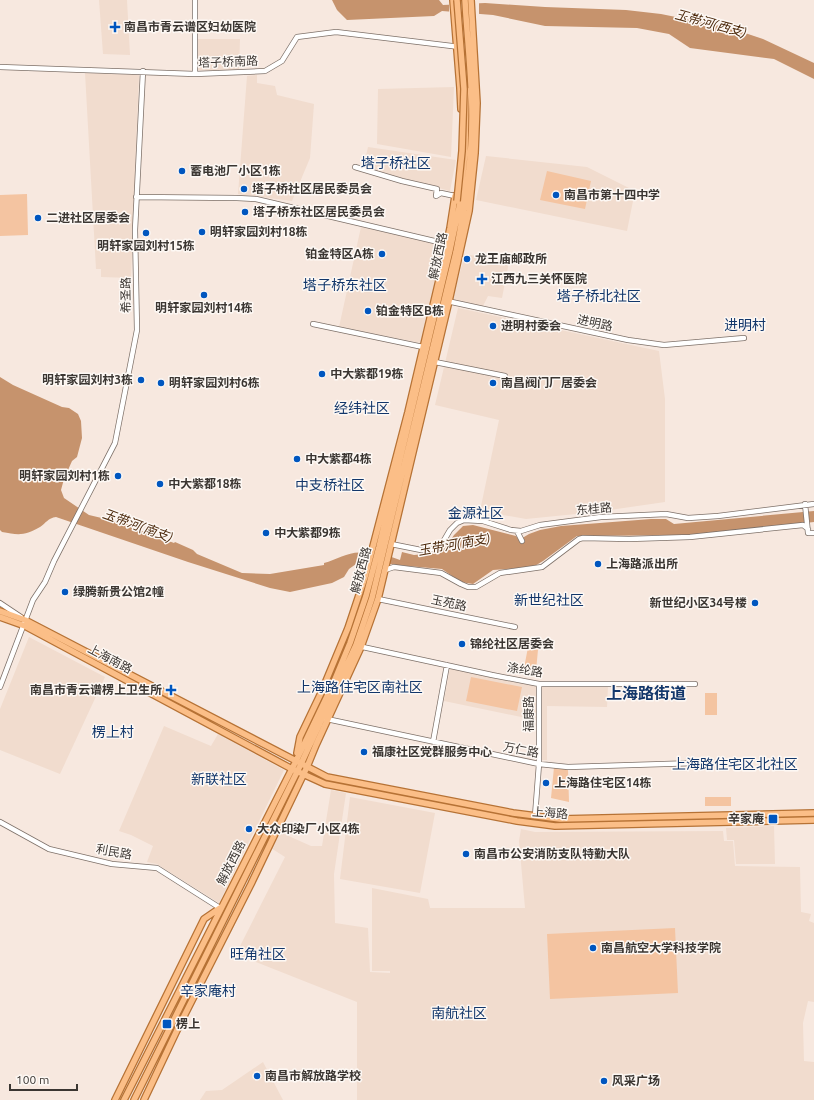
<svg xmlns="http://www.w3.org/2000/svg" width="814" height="1100" font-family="Ubuntu,'Noto Sans SC',sans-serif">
  <rect width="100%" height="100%" fill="#f7e8df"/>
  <path fill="#f1dcce" d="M 99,0 L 127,0 L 130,55 L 103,54 Z
    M 198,39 L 240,39 L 239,70 L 198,70 Z
    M 85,73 L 139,75 L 131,278 L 101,277 L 101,269 L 96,269 Z
    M 257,75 L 257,83 L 275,86 L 277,95 L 314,104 L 310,158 L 292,201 L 238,194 L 247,76 Z
    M 454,87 L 451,157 L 377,144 L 378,89 Z
    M 368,147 L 456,160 L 450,191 L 363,168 Z
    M 486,156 L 587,167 L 635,191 L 627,231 L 476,200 Z
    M 361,227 L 444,245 L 421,343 L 339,327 Z
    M 465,254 L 509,262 L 502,298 L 488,296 L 483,306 L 452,301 Z
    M 458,308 L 659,351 L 665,399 L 665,502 L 596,512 L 526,519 L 480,511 L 499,420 L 435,405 Z
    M 29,637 L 105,677 L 60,774 L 0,750 L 0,709 Z
    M 450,668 L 537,686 L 536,720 L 444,701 Z
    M 538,685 L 608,686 L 607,707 L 547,706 L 547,760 L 537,760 Z
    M 164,726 L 211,746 L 218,734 L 284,770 L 219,903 L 157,864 L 147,862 L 153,846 L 131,835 L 119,831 Z
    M 331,790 L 346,793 L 334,874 L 335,923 L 368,928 L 370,972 L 390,973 L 390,971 L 372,971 L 372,888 L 428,899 L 430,908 L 525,908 L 519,841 L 521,829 L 535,832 L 723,831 L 724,841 L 733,841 L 735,866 L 800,867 L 801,912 L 811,914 L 809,921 L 814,923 L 814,1002 L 808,1001 L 803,1023 L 804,1061 L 814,1062 L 814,1100 L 357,1100 L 357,1002 L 236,954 L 285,857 L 266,845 L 273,829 L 311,846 L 322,846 Z
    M 350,797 L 435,813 L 420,893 L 340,879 Z
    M 774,826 L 775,864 L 736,864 L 734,840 L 727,840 L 726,828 Z
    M 263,1062 L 283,1100 L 200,1100 L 206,1091 L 222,1090 Z"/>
  <path fill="#f4c4a1" d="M 547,171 L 591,181 L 585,209 L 540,200 Z
    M 27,194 L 28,235 L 0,236 L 0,195 Z
    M 530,637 L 539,639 L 536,671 L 524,668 Z
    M 471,677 L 522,687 L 517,711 L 466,701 Z
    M 705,693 L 717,693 L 717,715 L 705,715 Z
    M 554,767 L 568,769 L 569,802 L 551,798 Z
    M 705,797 L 731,797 L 731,806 L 705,806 Z
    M 675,928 L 678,993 L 550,999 L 547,934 Z"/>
  <path fill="#c6936d" d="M 332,0 L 439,0 L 443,5 L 485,3 L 545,7 L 626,10 L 661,14 L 730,28 L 763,39 L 814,63 L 814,79 L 774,59 L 690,48 L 669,34 L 637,28 L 545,26 L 493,15 L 442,11 L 434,16 L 347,20 L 337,10 Z
    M 0,377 L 13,385 L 62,407 L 69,408 L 78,414 L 81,421 L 82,438 L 77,457 L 72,461 L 64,479 L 61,490 L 64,498 L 89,515 L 131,525 L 137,529 L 174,543 L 175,542 L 193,550 L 197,554 L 242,573 L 270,574 L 324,565 L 324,563 C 338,559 351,550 365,553 L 369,549 L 400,560 L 402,552 L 414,555 L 437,553 L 445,548 L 454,535 L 463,526 L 473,525 L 516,536 L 519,540 L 529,534 L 540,530 L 561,526 L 651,519 L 666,519 L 674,524 L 814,511 L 814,522 L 702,535 L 577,536 L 543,561 L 533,567 L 493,570 L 473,584 L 461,582 L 442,569 L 396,565 L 363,559 L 349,569 L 344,577 L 332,583 L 290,592 L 270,588 L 188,562 L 56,517 C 48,518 46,523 40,527 C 25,536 18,535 2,532 L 0,530 Z"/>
  <path fill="#f7e8df" d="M 479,1 L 479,16 L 449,14 L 449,3 Z"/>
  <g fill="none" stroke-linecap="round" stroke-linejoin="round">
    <defs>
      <path id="minor" d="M 0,67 L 195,74 L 265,71 L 282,61 L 297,37 L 336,32 L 460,47
        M 195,74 L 195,0
        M 355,167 L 402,181 L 437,189 L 436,196 L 441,193 L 455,196
        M 136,197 L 237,198 L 256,199 L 447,244
        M 447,301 L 628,340 L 664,345 L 744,338
        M 313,324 L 423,347
        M 435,362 L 505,376
        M 805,504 L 808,533 L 814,533
        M 517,531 L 522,541
        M 391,544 L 421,550 L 435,549 L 443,542 L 450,530 L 457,523 L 464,520 L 483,521 L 511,530 L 521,531 L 540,525 L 601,517 L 666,514 L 688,518 L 718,516 L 814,504
        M 385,570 L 394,567 L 441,573 L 461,584 L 468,587 L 476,587 L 500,573 L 542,567 L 579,539 L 583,538 L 629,539 L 690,537 L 803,525 L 808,529
        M 378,599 L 515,627
        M 0,603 L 21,617
        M 358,646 L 492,675 L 539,684 L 695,684
        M 0,687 L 33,600 L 45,582 L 54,561 L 115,443 L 137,330 L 135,230 L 143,71
        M 322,718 L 539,764 L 568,767 L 696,763
        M 433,742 L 447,665
        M 535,816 L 539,764 L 539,684
        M 0,822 L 49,849 L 112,864 L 157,868 L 220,908"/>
      <path id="major" d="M 453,0 L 460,88 L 461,109
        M 0,611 L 25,620 L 327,777 L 513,813 L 560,819 L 814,813
        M 0,617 L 25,626 L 292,769 L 325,784 L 517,821 L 555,826 L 814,820
        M 297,753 L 300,737 L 321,693 L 348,628 L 365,577 L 408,412 L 440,276 L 450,228 L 455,196
        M 115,1100 L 204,919 L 220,908
        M 124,1100 L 296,761 L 333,684 L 350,643 L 366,596 L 379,547 L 450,250 L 460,203 L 465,152 L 466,90
        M 134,1100 L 301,764 L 356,645 L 372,598 L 456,252 C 465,207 472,162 472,116 C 472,77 467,38 465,0
        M 144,1100 L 179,1026 L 251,884 L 307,767 L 316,745 L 361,647 L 378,599 L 449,301 L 469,211 L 475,153 L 477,103 L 471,0"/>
    </defs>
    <use href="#minor" stroke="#7e7169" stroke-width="6"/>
    <use href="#major" stroke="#b67235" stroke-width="8"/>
    <use href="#minor" stroke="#fff" stroke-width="4.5"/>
    <use href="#major" stroke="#fbbe87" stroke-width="5.5"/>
    <defs>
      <path id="major-bridge" d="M 457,0 L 464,89 L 462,151 L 457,201"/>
    </defs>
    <use href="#major-bridge" stroke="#b67235" stroke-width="8" stroke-linecap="butt"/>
    <use href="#major-bridge" stroke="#fbbe87" stroke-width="5.5"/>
  </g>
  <g fill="#0056bf" stroke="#fdf8f4" stroke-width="1.5">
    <path d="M113 21h4v4h4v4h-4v4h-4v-4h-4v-4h4z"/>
    <circle cx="182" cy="171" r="4"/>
    <circle cx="244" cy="189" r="4"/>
    <circle cx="556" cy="195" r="4"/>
    <circle cx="245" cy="212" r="4"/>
    <circle cx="38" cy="218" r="4"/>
    <circle cx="202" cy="232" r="4"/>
    <circle cx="146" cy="233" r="4"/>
    <circle cx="382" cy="254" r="4"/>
    <circle cx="467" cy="259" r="4"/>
    <path d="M480 273h4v4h4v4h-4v4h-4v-4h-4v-4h4z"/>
    <circle cx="204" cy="295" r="4"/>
    <circle cx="368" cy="311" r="4"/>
    <circle cx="493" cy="326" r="4"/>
    <circle cx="322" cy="374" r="4"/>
    <circle cx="141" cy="380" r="4"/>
    <circle cx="161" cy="383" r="4"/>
    <circle cx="493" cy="383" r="4"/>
    <circle cx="297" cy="459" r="4"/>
    <circle cx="118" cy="476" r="4"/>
    <circle cx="160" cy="484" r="4"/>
    <circle cx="266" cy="533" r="4"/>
    <circle cx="598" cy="564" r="4"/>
    <circle cx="65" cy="592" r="4"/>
    <circle cx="755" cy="603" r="4"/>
    <circle cx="462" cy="644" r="4"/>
    <path d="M169 684h4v4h4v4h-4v4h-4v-4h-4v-4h4z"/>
    <circle cx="364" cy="752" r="4"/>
    <circle cx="546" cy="783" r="4"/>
    <rect x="768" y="814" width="10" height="10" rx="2"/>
    <circle cx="249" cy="829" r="4"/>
    <circle cx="466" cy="854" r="4"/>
    <circle cx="593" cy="948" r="4"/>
    <rect x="162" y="1019" width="10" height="10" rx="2"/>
    <circle cx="257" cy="1076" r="4"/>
    <circle cx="604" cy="1081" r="4"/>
  </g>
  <g text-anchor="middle" stroke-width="3" stroke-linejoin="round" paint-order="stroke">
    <g font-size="12" font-weight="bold" fill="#3b3632" stroke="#fdf8f4" text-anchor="start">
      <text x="124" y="31">南昌市青云谱区妇幼医院</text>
      <text x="190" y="175">蓄电池厂小区1栋</text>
      <text x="252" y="193">塔子桥社区居民委员会</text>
      <text x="564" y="199">南昌市第十四中学</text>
      <text x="253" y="216">塔子桥东社区居民委员会</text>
      <text x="46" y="222">二进社区居委会</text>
      <text x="210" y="236">明轩家园刘村18栋</text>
      <text x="146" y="250" text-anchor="middle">明轩家园刘村15栋</text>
      <text x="374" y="258" text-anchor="end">铂金特区A栋</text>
      <text x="475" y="263">龙王庙邮政所</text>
      <text x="491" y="283">江西九三关怀医院</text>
      <text x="204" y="312" text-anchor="middle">明轩家园刘村14栋</text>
      <text x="376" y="315">铂金特区B栋</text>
      <text x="501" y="330">进明村委会</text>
      <text x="330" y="378">中大紫都19栋</text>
      <text x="133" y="384" text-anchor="end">明轩家园刘村3栋</text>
      <text x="169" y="387">明轩家园刘村6栋</text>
      <text x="501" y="387">南昌阀门厂居委会</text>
      <text x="305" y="463">中大紫都4栋</text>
      <text x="110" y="480" text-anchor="end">明轩家园刘村1栋</text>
      <text x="168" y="488">中大紫都18栋</text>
      <text x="274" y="537">中大紫都9栋</text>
      <text x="606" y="568">上海路派出所</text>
      <text x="73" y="596">绿腾新贵公馆2幢</text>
      <text x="747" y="607" text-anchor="end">新世纪小区34号楼</text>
      <text x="470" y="648">锦纶社区居委会</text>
      <text x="162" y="694" text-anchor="end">南昌市青云谱楞上卫生所</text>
      <text x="372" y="756">福康社区党群服务中心</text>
      <text x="554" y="787">上海路住宅区14栋</text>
      <text x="764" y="823" text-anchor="end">辛家庵</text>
      <text x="257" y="833">大众印染厂小区4栋</text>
      <text x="474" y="858">南昌市公安消防支队特勤大队</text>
      <text x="601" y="952">南昌航空大学科技学院</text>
      <text x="176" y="1028">楞上</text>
      <text x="265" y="1080">南昌市解放路学校</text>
      <text x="612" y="1085">风采广场</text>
    </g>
    <g font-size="12" fill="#3b3632" stroke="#fdf8f4">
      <text transform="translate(228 62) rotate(-2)" y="4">塔子桥南路</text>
      <text transform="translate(438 256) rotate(-78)" y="4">解放西路</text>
      <text transform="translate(126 295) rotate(-91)" y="4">希圣路</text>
      <text transform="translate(595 323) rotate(12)" y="4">进明路</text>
      <text transform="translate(594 509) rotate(-5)" y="4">东桂路</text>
      <text transform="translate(361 570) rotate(-75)" y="4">解放西路</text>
      <text transform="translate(449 603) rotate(12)" y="4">玉苑路</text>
      <text transform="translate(110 659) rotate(28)" y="4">上海南路</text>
      <text transform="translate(525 670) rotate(9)" y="4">涤纶路</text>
      <text transform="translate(529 714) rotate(-90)" y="4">福康路</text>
      <text transform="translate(521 750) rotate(11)" y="4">万仁路</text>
      <text transform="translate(550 813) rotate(4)" y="4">上海路</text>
      <text transform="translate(114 852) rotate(10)" y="4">利民路</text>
      <text transform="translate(231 863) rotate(-63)" y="4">解放西路</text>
    </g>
    <g font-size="13" font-style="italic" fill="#4d2a0d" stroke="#fdf8f4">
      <text transform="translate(711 23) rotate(15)" y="5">玉带河(西支)</text>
      <text transform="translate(138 525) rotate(20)" y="5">玉带河(南支)</text>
      <text transform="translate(454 544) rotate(-10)" y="5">玉带河(南支)</text>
    </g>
    <g font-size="14" fill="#12366a" stroke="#fdf8f4">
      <text x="396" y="168">塔子桥社区</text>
      <text x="345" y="290">塔子桥东社区</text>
      <text x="599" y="301">塔子桥北社区</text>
      <text x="745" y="330">进明村</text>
      <text x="362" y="413">经纬社区</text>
      <text x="330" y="490">中支桥社区</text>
      <text x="476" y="518">金源社区</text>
      <text x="549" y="605">新世纪社区</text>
      <text x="360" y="692">上海路住宅区南社区</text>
      <text x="113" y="737">楞上村</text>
      <text x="735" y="769">上海路住宅区北社区</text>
      <text x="219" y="784">新联社区</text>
      <text x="258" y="959">旺角社区</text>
      <text x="208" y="996">辛家庵村</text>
      <text x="459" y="1018">南航社区</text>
    </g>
    <g font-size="16" font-weight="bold" fill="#12366a" stroke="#fdf8f4">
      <text x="646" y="699">上海路街道</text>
    </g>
  </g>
  <path d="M10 1084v6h67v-6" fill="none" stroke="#3b3632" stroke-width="2"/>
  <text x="16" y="1084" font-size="12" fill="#3b3632" stroke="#fdf8f4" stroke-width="3" paint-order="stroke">100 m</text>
</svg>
